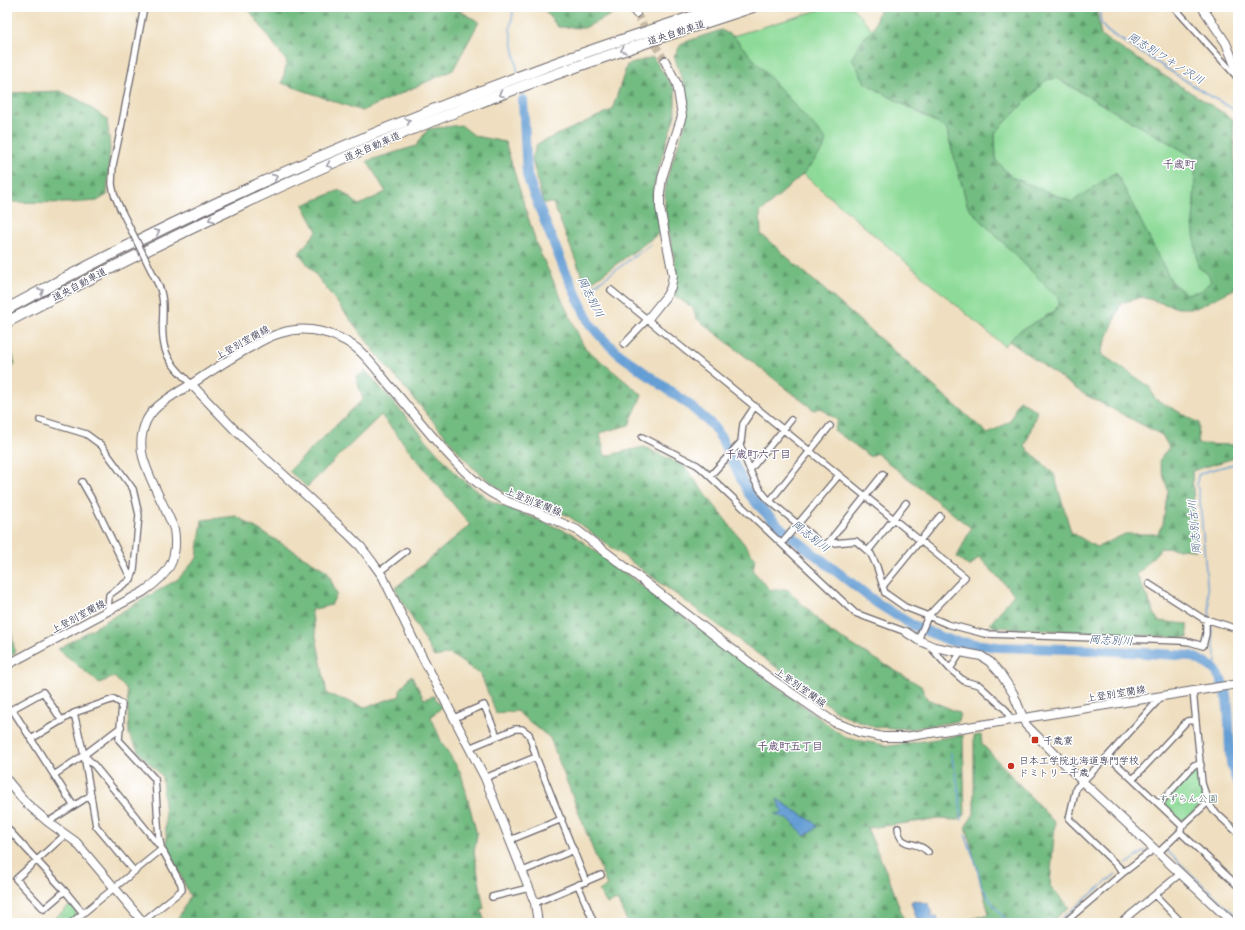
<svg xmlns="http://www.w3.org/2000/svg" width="1245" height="930" font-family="'Balsamiq Sans','Klee One',sans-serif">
  <defs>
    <pattern id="forest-firs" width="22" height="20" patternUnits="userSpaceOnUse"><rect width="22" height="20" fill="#72bb81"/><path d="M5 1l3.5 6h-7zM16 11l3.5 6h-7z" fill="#5d986b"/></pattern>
    <pattern id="park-tufts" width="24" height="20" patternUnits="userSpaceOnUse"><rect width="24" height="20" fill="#8edb99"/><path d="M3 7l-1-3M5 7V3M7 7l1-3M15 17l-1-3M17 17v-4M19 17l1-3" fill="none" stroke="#7abc85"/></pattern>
  </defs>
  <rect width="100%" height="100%" fill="#fff"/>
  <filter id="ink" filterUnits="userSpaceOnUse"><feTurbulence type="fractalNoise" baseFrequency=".025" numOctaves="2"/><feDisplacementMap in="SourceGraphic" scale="8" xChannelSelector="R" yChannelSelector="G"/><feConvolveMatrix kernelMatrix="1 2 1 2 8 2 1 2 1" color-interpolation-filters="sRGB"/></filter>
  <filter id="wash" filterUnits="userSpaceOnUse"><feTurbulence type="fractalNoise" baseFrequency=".012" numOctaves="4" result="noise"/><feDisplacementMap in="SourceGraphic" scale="16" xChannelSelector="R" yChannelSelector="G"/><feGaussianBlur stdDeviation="0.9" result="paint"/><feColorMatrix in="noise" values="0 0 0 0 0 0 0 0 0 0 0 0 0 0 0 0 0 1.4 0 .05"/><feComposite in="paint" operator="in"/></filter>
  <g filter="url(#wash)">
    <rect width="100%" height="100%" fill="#efdfc0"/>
    <path fill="#8edb99" stroke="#587e6a" d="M 829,7 L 852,7 L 873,30 L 862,40 L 865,83 L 946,128 L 968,207 L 1052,292 L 1058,296 L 1060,303 L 1055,311 L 1018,332 L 1004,346 L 803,174 L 823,150 L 733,36 Z
      M 1056,78 L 1196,158 L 1193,225 L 1211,281 L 1201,291 L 1186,294 L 1172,283 L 1116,173 L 1072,202 L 1011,177 L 996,160 L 995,133 L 1046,80 Z"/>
    <path fill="url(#forest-firs)" stroke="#4a6e5e" fill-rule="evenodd" d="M 247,7 L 453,7 L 479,22 L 453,70 L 362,111 L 282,83 L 287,62 Z
      M 542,7 L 622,7 L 615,13 L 584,28 L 558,27 Z
      M 880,7 L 1096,7 L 1101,36 L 1233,119 L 1238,232 L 1238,287 L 1196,308 L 1178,308 L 1142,297 L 1121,303 L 1101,354 L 1149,386 L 1155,399 L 1199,423 L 1198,444 L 1238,445 L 1238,457 L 1192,471 L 1196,550 L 1161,548 L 1137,575 L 1158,621 L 1187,624 L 1188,638 L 995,627 L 990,624 L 1014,594 L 979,557 L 970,567 L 957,557 L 971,528 L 876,453 L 871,457 L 834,430 L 838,421 L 821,408 L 814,410 L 696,318 L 693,308 L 673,295 L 677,275 L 665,210 L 665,191 L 668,175 L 685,125 L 688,97 L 674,56 L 682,43 L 721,30 L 733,36 L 826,140 L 823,150 L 803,174 L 760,213 L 761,234 L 988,434 L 1010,421 L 1019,400 L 1037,411 L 1025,447 L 1054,474 L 1071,532 L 1096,547 L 1102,545 L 1125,534 L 1157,534 L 1163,524 L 1168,490 L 1159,461 L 1169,447 L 1162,435 L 1082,393 L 1009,341 L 1018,332 L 1055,311 L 1059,303 L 1058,296 L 1052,292 L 968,207 L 946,128 L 865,83 L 852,58 L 862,40 L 873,30 ZM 1056,78 L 1196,158 L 1193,225 L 1198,267 L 1208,274 L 1211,281 L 1201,291 L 1186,294 L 1172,283 L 1116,172 L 1072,202 L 1011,177 L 996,160 L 995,133 L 1046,80 Z
      M 653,57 L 675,90 L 675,115 L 662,156 L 653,190 L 661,232 L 586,286 L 553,203 L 543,203 L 532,159 L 537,144 L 612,110 L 627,65 Z
      M 60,91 L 79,100 L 107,119 L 110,148 L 107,195 L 97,201 L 70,203 L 7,202 L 7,93 Z
      M 461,125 L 475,136 L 505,142 L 537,246 L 584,347 L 642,395 L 629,425 L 600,433 L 605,456 L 644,447 L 684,466 L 755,558 L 753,571 L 770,590 L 787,589 L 832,633 L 921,686 L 927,699 L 960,713 L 958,721 L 910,729 L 874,727 L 839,713 L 567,515 L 511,498 L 471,466 L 383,362 L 299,253 L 317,231 L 303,205 L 340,190 L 359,205 L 386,192 L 367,161 L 416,146 L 428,129 Z
      M 7,333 L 15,364 L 7,377 Z
      M 366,371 L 458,476 L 491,501 L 571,533 L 846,738 L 890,746 L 963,735 L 965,815 L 958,820 L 938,819 L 867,828 L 889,878 L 905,923 L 628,923 L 617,900 L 607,904 L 599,891 L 607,886 L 550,738 L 516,711 L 496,713 L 481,675 L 450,654 L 434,657 L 395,588 L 470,525 L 381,415 L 307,487 L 289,471 L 363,399 L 356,378 Z
      M 236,516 L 327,571 L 337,594 L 331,605 L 311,610 L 327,694 L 365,707 L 400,696 L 400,690 L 411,675 L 424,699 L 434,696 L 442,707 L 431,717 L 442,743 L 461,773 L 477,835 L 474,852 L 484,909 L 481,910 L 485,923 L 176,923 L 190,896 L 167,846 L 162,776 L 141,755 L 129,735 L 127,690 L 114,677 L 99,683 L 58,649 L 178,579 L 197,558 L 202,520 Z
      M 7,605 L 15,653 L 7,658 Z
      M 981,735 L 982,744 L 1055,823 L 1050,886 L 1069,907 L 1050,923 L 958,923 L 989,914 L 966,826 L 974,814 L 974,736 Z"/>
    <path fill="url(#park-tufts)" stroke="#587e6a" d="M 1194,770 L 1199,773 L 1204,797 L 1203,802 L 1187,819 L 1180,820 L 1165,806 L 1165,802 Z
      M 71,905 L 76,912 L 76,915 L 65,923 L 52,923 L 51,921 Z"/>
    <path fill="#659ed4" stroke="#446088" d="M 777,799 L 815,823 L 817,827 L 805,836 L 791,821 L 775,814 L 783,813 Z
      M 914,900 L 929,904 L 932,911 L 931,917 L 937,917 L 939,923 L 918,923 L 911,902 Z"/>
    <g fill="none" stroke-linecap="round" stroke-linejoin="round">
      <path stroke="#659ed4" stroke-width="1.5" d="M 514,7 L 510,29 L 518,73
        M 1099,7 L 1101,24 L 1107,31 L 1207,94 L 1238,112
        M 522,91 L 523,100
        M 587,291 L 651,244
        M 1210,618 L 1200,501 L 1197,483 L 1198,475 L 1207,471 L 1238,463
        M 1211,625 L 1216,661 L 1214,670
        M 951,753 L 958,786 L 962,820
        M 965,834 L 977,867 L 981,885 L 992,903 L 1003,916 L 1005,919 L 1004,923
        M 1167,851 L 1238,918
        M 1127,864 L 1146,850
        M 1056,923 L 1116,874"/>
      <path stroke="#659ed4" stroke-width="10" d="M 523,100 L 527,175 L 533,192 L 565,271 L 590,324 L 603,339 L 619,354 L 688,404 L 712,425 L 721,438 L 749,494 L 758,505 L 782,529 L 877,603 L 912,625 L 951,641 L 998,647 L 1099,650 L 1191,656 C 1199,660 1209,664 1215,670 C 1234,693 1227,735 1231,762 C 1232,769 1235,776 1238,783"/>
    </g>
  </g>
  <g filter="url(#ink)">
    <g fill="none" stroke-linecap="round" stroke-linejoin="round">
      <path stroke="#c6b9a5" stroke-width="8" stroke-dasharray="8 4" stroke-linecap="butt" d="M 636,13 L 665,61"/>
      <defs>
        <path id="street" d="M 1174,7 L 1238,78
          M 120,208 L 114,194 L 112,184 L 113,165 L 121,128 L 144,7
          M 157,282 C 169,304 158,326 165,349 C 169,363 181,374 191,384
          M 611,290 L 965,577 L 928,616 L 918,640
          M 624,344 L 647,320
          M 40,420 L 86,434 L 101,445 L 133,489 L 139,515 L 134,570 L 131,579 L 109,595 L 108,611
          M 642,437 L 697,465 L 701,468 L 855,613 L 906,632
          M 740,445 C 748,465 754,487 771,502 L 822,544 L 856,541 L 871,554 L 877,567 L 885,593 L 905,607 L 928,616 L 947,624 L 985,634 L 1181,641 L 1190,642 L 1203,646 L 1206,634 L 1206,619
          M 750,470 L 791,420
          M 710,476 L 741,442 L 743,424 L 755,406
          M 82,482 L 94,503 L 131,579
          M 770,501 L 830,426
          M 782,543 L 839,475
          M 828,543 L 883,474
          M 868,551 L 906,503
          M 379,572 L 406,551
          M 1149,584 L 1202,618 L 1238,629
          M 883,586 L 940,516
          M 934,647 L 933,650 L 950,669 L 964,681 L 979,685 L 1006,710 L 1011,721
          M 950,669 L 961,652
          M 1193,691 L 1202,783 L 1208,802 L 1213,810 L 1238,833
          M 12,709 L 73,805
          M 7,712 L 43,692 L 62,721
          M 74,713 L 114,699 L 122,704 L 119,740 L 155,779 L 159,837 L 161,846
          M 454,718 L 484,705 L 497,736
          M 31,739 L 74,713 L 84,755 L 96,826 L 134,871
          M 469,748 L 515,729 L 522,729 L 529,734 L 536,757 L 586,882
          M 84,755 L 94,765 L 162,849 L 181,884 L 182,890 L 141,923
          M 1108,756 L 1182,826
          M 54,775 L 84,755 L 121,727
          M 485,778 L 536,757
          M 1133,779 L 1187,721 L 1196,720
          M 1159,804 L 1194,765 L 1201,765
          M 48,822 L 91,795
          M 7,828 L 65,891 L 83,913
          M 898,828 C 900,850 916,839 928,852
          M 1180,832 L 1238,886
          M 510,840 L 562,819
          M 1158,853 L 1180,832 L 1182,826 L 1208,802
          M 523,871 L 574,850
          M 1124,872 L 1069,819 L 1076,788 L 1108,756 L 1162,696
          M 578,885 L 594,923
          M 65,891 L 44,909 L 16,879 L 66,834
          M 1155,895 L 1182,923
          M 492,897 L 529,888
          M 535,903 L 601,875
          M 1128,917 L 1133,923
          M 71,923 L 162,849
          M 1064,923 L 1124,872 L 1154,849
          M 1120,923 L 1180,874"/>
        <path id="secondary" d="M 632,7 L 636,13
          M 1202,7 L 1226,43 L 1238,73
          M 647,320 L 667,295 L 671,287 L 673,275 L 660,208 L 660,193 L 662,178 L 682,116 L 677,84 L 665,61
          M 191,384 L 234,429 L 347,533 L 361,547 L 373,563 L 383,577 L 412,637 L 485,778 L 535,903 L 538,923
          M 906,632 L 918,640 L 934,647 L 981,656 L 990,662 L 1000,673 L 1013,693 L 1026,725 L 1083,782 L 1233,923
          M 7,665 L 143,592 C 168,575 179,560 174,529 C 165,506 149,480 143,457 C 139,442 142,423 153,411 C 163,400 178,392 190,385 C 210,372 230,358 251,347 C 261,341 270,336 281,333 C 306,325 334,332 355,347 C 368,357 379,373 390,386 C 419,419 446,457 480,485 C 499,501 522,506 544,515 C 555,520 566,525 577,530 L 770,678 L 834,722 L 859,732 L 883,737 L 905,737 L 1238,684
          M 7,780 L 26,803 L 48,822 L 76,842 L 143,922"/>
        <path id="highway" d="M 7,309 C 177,216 355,137 537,70 C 598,47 660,27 722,7
          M 7,322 C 157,243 310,168 468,107 C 562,70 658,38 753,7"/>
      </defs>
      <use href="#street" stroke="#6a646a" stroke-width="8"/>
      <use href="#secondary" stroke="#6a646a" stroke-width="10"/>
      <use href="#highway" stroke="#6a646a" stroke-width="12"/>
      <use href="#street" stroke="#fff" stroke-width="5.5"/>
      <use href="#secondary" stroke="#fff" stroke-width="8"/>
      <use href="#highway" stroke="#fff" stroke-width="10"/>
      <defs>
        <path id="street-bridge" d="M 120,208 L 157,282"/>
      </defs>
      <use href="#street-bridge" stroke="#6a646a" stroke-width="8" stroke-linecap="butt"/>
      <use href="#street-bridge" stroke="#fff" stroke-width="5.5"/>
    </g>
    <defs><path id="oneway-chevron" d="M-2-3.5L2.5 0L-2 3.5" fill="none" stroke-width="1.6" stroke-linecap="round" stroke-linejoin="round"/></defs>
    <g stroke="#9c9ca7">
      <use href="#oneway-chevron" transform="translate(623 50) rotate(161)"/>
      <use href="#oneway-chevron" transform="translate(501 94) rotate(159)"/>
      <use href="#oneway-chevron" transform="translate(408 121) rotate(-22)"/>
      <use href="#oneway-chevron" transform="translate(329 165) rotate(157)"/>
      <use href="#oneway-chevron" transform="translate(275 177) rotate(-24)"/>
      <use href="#oneway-chevron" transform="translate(211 219) rotate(155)"/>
      <use href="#oneway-chevron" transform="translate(157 232) rotate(-26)"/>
      <use href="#oneway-chevron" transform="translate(41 291) rotate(-29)"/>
    </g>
  </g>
  <g fill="#c8321e" stroke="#fff" stroke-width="1.5">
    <rect x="1031" y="736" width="8" height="8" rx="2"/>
    <circle cx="1011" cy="766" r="4"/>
  </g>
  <g text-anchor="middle" stroke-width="3" stroke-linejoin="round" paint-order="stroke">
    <g font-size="10" fill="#22223b" stroke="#fff">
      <text transform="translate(676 32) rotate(-18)" y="4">道央自動車道</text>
      <text transform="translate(372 146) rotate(-23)" y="4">道央自動車道</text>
      <text transform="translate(79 284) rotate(-28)" y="4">道央自動車道</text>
      <text transform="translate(242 342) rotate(-29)" y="4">上登別室蘭線</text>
      <text transform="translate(534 501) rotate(22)" y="4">上登別室蘭線</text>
      <text transform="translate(78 616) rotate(-28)" y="4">上登別室蘭線</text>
      <text transform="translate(801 687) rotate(35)" y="4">上登別室蘭線</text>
      <text transform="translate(1116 693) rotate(-9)" y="4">上登別室蘭線</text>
    </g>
    <g font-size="10" fill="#22223b" stroke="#fff" text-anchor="start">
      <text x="1043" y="744">千歳寮</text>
      <text x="1019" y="764">日本工学院北海道専門学校<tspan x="1019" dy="12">ドミトリー千歳</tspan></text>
    </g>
    <g font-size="10" fill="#48635c" stroke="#fff">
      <text x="1188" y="802">すずらん公園</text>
    </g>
    <g font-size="11" font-style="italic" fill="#405a80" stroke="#fff">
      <text transform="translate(1166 58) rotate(32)" y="4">岡志別ワキノ沢川</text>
      <text transform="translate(591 297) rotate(63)" y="4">岡志別川</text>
      <text transform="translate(1194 527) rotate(-95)" y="4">岡志別古川</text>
      <text transform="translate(811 536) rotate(38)" y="4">岡志別川</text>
      <text transform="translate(1111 640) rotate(3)" y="4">岡志別川</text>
    </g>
    <g font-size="11" font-weight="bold" fill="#5f4d70" stroke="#fff">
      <text x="1179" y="168">千歳町</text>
      <text x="758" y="458">千歳町六丁目</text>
      <text x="790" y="750">千歳町五丁目</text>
    </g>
  </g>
  <rect width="1245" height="930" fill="none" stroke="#fff" stroke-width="24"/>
</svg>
